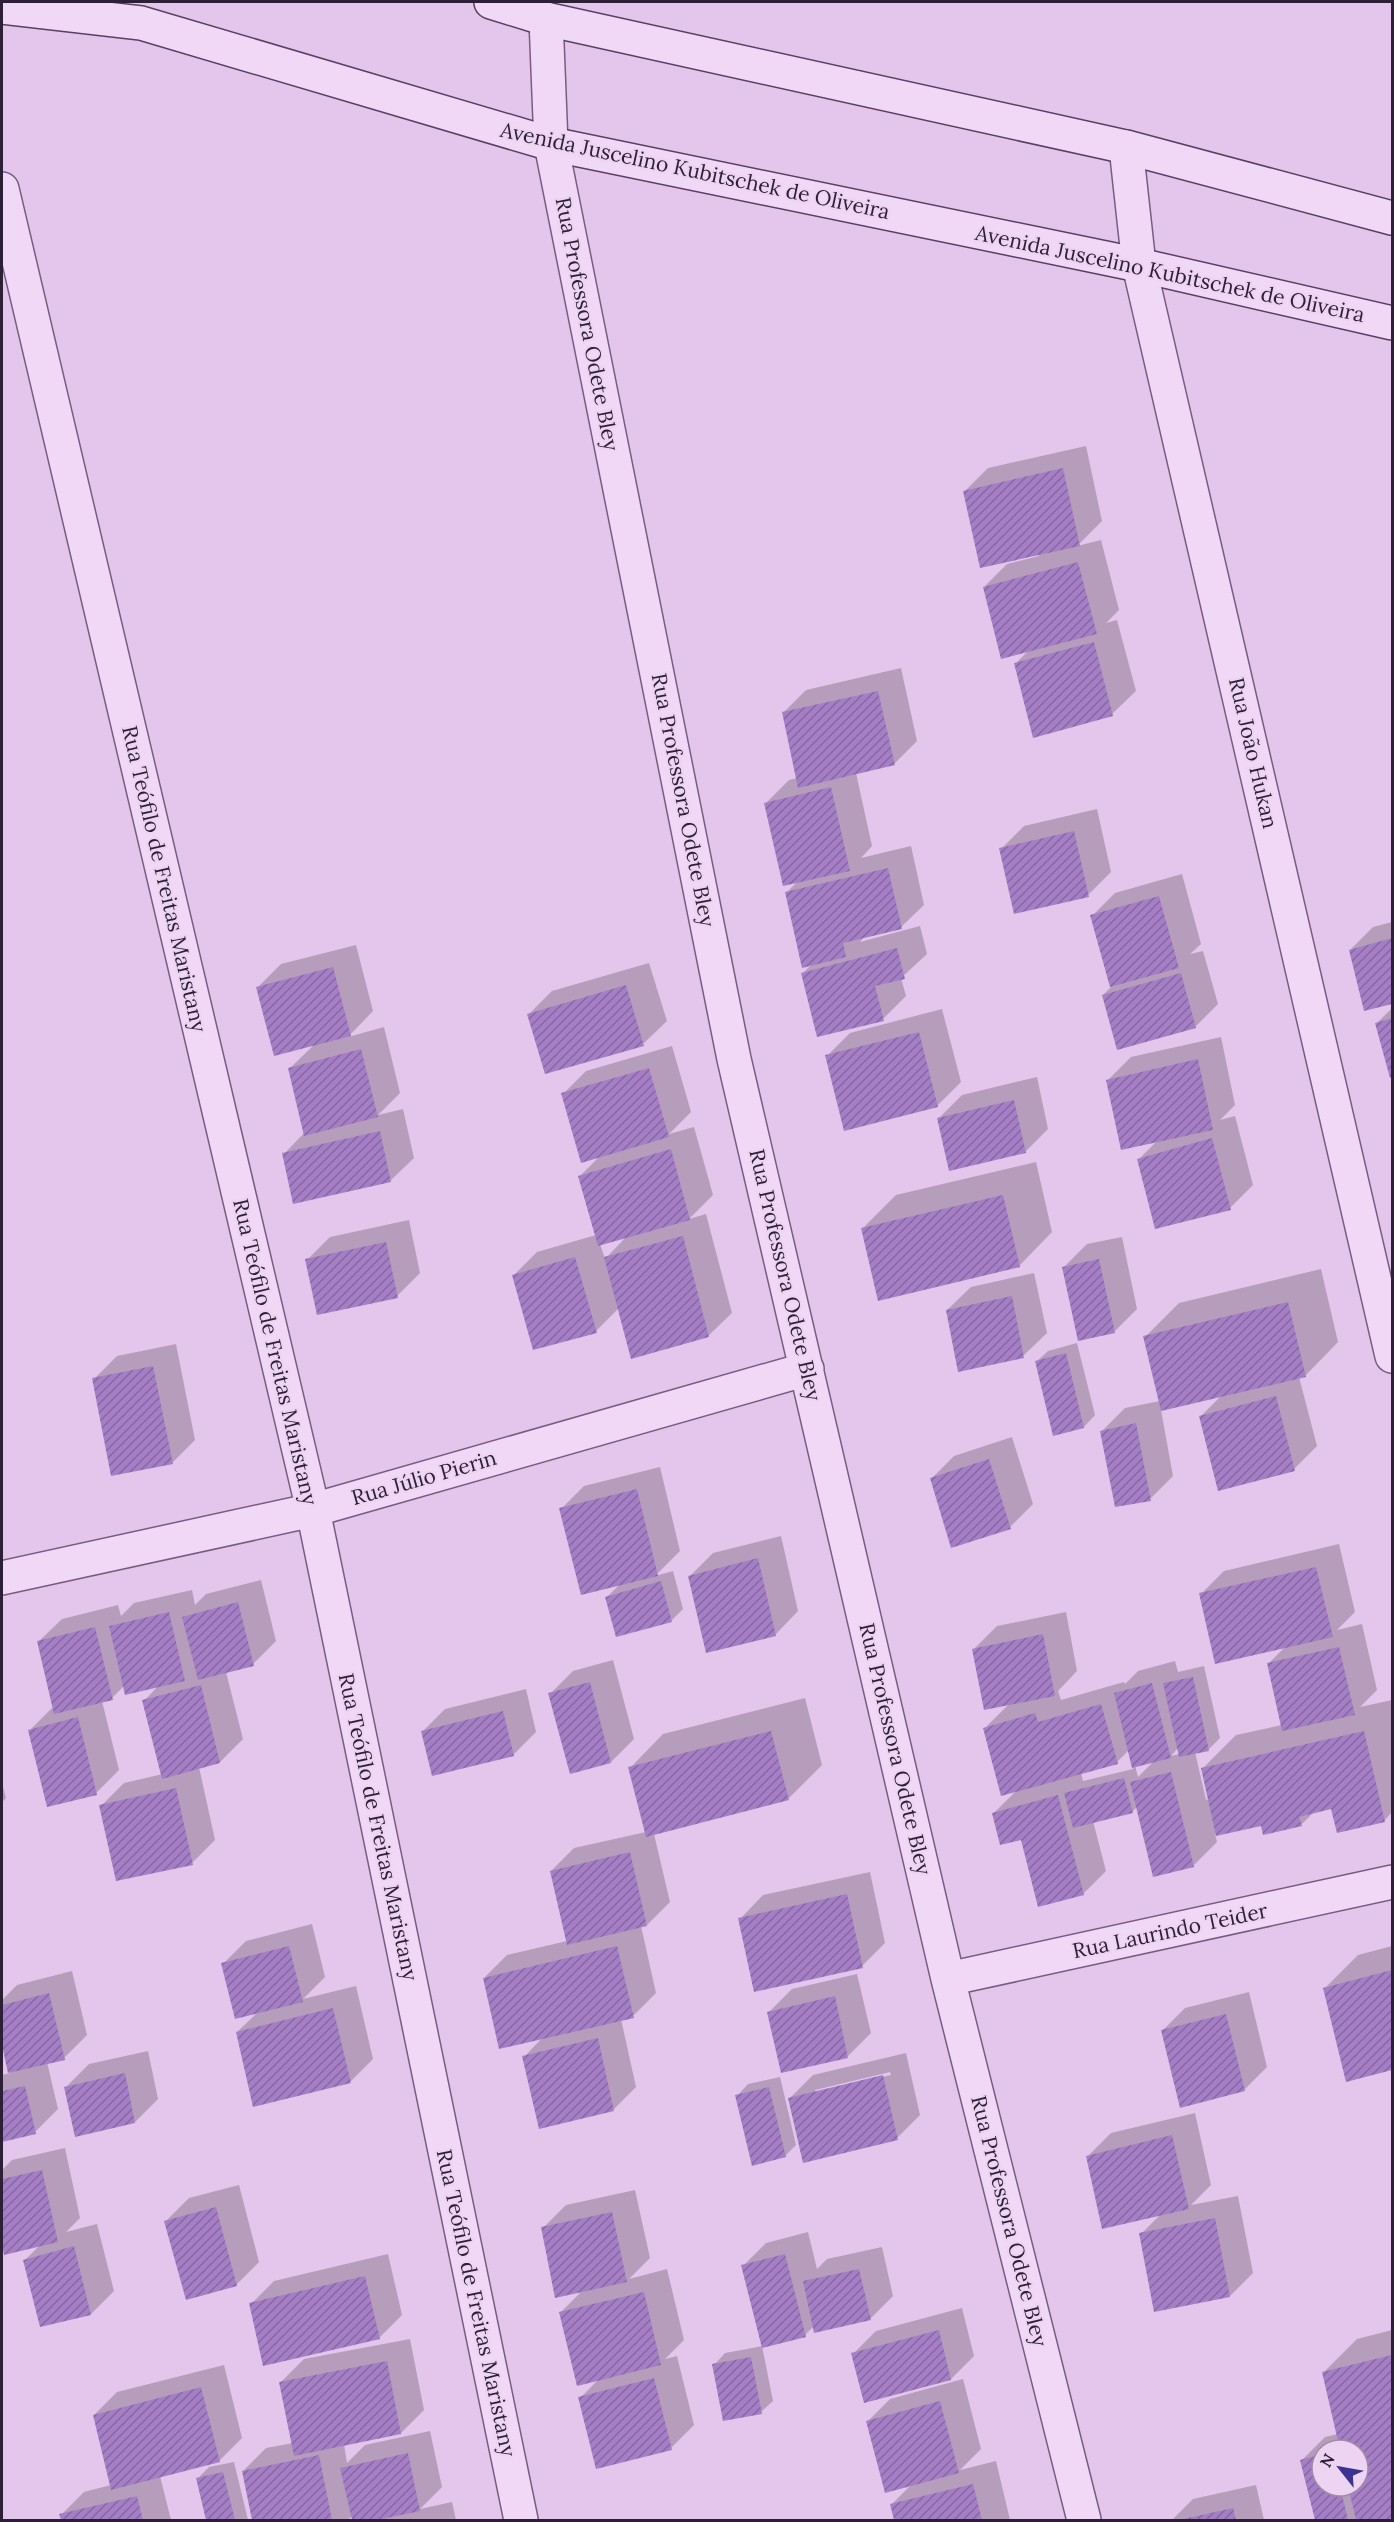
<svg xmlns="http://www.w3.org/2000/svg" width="1394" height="2522" font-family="Lora,serif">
  <defs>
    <pattern id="building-hatch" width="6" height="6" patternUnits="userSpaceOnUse" patternTransform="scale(1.5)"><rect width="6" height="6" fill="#a57ec6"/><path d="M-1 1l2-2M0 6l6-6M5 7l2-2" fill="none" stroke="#8767a2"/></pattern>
  </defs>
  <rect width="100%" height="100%" fill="#e4c5eb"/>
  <path fill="#0003" fill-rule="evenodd" d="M 1086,446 L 1102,521 L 1077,546 L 1101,540 L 1119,610 L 1106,623 L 1117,620 L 1136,691 L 1112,714 L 1015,664 L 1029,650 L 984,587 L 1007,564 L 1039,556 L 1039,553 L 965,491 L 988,468 Z
    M 901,668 L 917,741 L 894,764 L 856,773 L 872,846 L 861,858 L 911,846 L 924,905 L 900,928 L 864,937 L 860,942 L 920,926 L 927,954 L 901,978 L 906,996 L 883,1019 L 802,974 L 812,964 L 786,893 L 798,881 L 766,803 L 789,780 L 798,778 L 783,713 L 806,690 Z
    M 1097,809 L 1111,872 L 1088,895 L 1001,849 L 1024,826 Z
    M 1182,874 L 1201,944 L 1190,954 L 1203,951 L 1218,1004 L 1195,1027 L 1103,995 L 1111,987 L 1092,916 L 1115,893 Z
    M 1392,922 L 1392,1003 L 1365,1010 L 1350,950 L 1373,927 Z
    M 356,945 L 373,1011 L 348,1037 L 384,1027 L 400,1093 L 378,1115 L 403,1109 L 414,1158 L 390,1181 L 284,1154 L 305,1132 L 289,1069 L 315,1044 L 258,987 L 281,964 Z
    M 649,963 L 667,1021 L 643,1044 L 529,1014 L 552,991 Z
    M 1392,1008 L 1392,1076 L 1391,1076 L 1376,1024 Z
    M 942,1009 L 961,1082 L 938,1105 L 827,1056 L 850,1033 Z
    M 1221,1037 L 1235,1105 L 1220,1120 L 1235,1116 L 1253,1185 L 1230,1208 L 1139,1159 L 1158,1140 L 1108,1080 L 1131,1057 Z
    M 672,1046 L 691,1112 L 669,1134 L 694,1127 L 713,1195 L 689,1219 L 706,1214 L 732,1313 L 708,1336 L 619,1308 L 596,1331 L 514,1275 L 537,1252 L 596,1235 L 580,1176 L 601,1155 L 563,1094 L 586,1071 ZM 627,1236 L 605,1259 L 600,1244 Z
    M 1037,1077 L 1048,1129 L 1025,1152 L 939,1118 L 962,1095 Z
    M 1036,1162 L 1052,1232 L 1019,1266 L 862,1229 L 896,1195 Z
    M 409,1220 L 420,1273 L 397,1296 L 307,1260 L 330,1237 Z
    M 1122,1237 L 1137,1309 L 1114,1332 L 1064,1267 L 1087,1244 Z
    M 1321,1269 L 1338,1342 L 1305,1376 L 1299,1377 L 1317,1446 L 1294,1469 L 1200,1417 L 1222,1395 L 1161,1410 L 1173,1476 L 1150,1499 L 1102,1431 L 1125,1408 L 1160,1401 L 1145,1337 L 1179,1303 Z
    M 1034,1273 L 1047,1333 L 1023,1356 L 947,1310 L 971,1287 Z
    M 1077,1343 L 1095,1415 L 1084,1427 L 1036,1362 L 1048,1351 Z
    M 176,1344 L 195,1440 L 172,1463 L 94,1379 L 117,1356 Z
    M 1012,1437 L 1033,1504 L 1010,1527 L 931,1479 L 954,1456 Z
    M 660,1467 L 680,1551 L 655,1576 L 673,1571 L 683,1609 L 672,1620 L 617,1635 L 607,1597 L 620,1584 L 561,1509 L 584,1486 Z
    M 781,1536 L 798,1611 L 775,1635 L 690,1576 L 713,1553 Z
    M 1339,1544 L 1355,1612 L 1337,1630 L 1362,1624 L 1377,1690 L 1360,1707 L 1392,1700 L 1392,1812 L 1384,1821 L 1333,1807 L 1314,1812 L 1301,1825 L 1263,1824 L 1215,1834 L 1217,1842 L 1194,1865 L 1154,1875 L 1138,1806 L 1132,1812 L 1093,1821 L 1106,1871 L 1083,1894 L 994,1813 L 1017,1790 L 985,1728 L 1009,1704 L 974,1649 L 997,1626 L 1066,1612 L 1077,1671 L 1058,1691 L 1061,1700 L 1124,1682 L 1125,1684 L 1138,1671 L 1175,1661 L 1178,1672 L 1204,1666 L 1220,1738 L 1209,1749 L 1195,1752 L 1206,1800 L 1209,1799 L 1202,1769 L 1236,1735 L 1282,1725 L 1268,1664 L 1286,1646 L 1201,1594 L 1224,1571 ZM 1178,1748 L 1179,1754 L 1171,1756 ZM 1129,1750 L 1133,1769 L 1083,1781 L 1081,1772 L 1117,1762 ZM 1154,1761 L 1138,1777 L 1135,1765 Z
    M 261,1580 L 276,1641 L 253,1664 L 226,1672 L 243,1739 L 220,1762 L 199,1767 L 215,1840 L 192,1863 L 101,1806 L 124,1783 L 163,1774 L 144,1701 L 159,1685 L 124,1686 L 112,1698 L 102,1701 L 119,1770 L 96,1793 L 30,1730 L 53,1707 L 38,1642 L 62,1619 L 118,1605 L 121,1616 L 134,1603 L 192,1590 L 195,1605 L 206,1594 Z
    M 613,1660 L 634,1739 L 611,1762 L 550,1694 L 573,1671 Z
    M 526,1689 L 536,1732 L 513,1755 L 422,1732 L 445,1709 Z
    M 805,1698 L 822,1765 L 788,1799 L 654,1834 L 670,1902 L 647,1925 L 641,1926 L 656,1993 L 633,2016 L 621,2019 L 636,2087 L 613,2110 L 524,2057 L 543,2037 L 484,1978 L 507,1955 L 567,1941 L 551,1871 L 574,1848 L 646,1832 L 630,1768 L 663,1734 Z
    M 2,1783 L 6,1798 L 2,1802 Z
    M 870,1872 L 885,1943 L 862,1966 L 740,1919 L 763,1895 Z
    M 312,1924 L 325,1977 L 303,1999 L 356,1986 L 373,2059 L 350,2082 L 237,2032 L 258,2012 L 223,1964 L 246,1941 Z
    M 1392,1946 L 1392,2068 L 1347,2080 L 1324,1989 L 1358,1955 Z
    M 72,1971 L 87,2035 L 64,2058 L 47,2062 L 58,2109 L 35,2132 L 2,2140 L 2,2075 L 10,2073 L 2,2039 L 2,2000 L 17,1985 Z
    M 857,1974 L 871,2033 L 848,2056 L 769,2012 L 792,1989 Z
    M 1249,1992 L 1267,2067 L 1244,2090 L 1162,2031 L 1185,2008 Z
    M 148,2051 L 158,2099 L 135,2122 L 66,2087 L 89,2064 Z
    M 906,2053 L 920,2115 L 897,2138 L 790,2098 L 813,2075 ZM 890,2072 L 891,2075 L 815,2093 L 815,2090 Z
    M 780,2077 L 796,2145 L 785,2156 L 737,2096 L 748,2084 Z
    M 1195,2113 L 1211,2185 L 1191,2205 L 1238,2196 L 1253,2273 L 1230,2296 L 1141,2234 L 1161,2214 L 1088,2156 L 1111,2133 Z
    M 65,2148 L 80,2218 L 66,2232 L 97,2224 L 114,2291 L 91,2314 L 25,2260 L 40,2245 L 5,2253 L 2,2239 L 2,2170 L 12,2160 Z
    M 239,2185 L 259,2262 L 236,2285 L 166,2221 L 189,2198 Z
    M 635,2190 L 650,2258 L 629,2279 L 667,2269 L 684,2340 L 665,2359 L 677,2356 L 694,2425 L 671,2448 L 580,2398 L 599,2379 L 560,2313 L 583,2290 L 543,2228 L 566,2205 Z
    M 808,2232 L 817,2269 L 827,2259 L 882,2247 L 893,2296 L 870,2319 L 814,2326 L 805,2335 L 762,2346 L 773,2401 L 761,2412 L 714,2365 L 725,2353 L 763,2346 L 743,2266 L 766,2243 Z
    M 388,2254 L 402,2315 L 379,2338 L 251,2304 L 274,2281 Z
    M 962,2308 L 974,2356 L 951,2379 L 865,2401 L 853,2354 L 876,2331 Z
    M 1392,2330 L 1392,2520 L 1317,2520 L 1302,2460 L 1325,2437 L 1338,2434 L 1324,2372 L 1357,2339 ZM 1322,2450 L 1358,2450 L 1358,2486 L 1322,2486 Z
    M 410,2339 L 424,2410 L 401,2433 L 344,2444 L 347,2463 L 365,2445 L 430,2431 L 442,2487 L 420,2509 L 452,2502 L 456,2520 L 353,2520 L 352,2516 L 348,2520 L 254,2520 L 243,2471 L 266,2448 L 293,2443 L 281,2382 L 304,2359 Z
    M 224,2365 L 242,2438 L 219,2461 L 160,2476 L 171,2520 L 62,2520 L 61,2515 L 84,2492 L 111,2485 L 94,2415 L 117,2392 Z
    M 963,2379 L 981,2449 L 960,2470 L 996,2461 L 1010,2520 L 895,2520 L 891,2505 L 911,2485 L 867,2422 L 890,2399 Z
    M 234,2462 L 248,2520 L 207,2520 L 197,2479 L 209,2467 Z
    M 1256,2485 L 1264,2520 L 1172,2520 L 1193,2499 Z"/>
  <path fill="url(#building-hatch)" d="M 1063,468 L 1080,546 L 980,568 L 963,491 Z
    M 1078,562 L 1097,634 L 1001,659 L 983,587 Z
    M 1094,642 L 1113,716 L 1033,738 L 1014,663 Z
    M 878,691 L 895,765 L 798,788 L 782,712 Z
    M 831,787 L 850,871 L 783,886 L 764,803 Z
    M 1074,831 L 1089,897 L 1014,914 L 999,848 Z
    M 888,868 L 902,929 L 843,943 L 846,957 L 802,968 L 785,892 Z
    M 1159,896 L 1179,968 L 1110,987 L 1090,915 Z
    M 1392,938 L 1392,1004 L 1364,1011 L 1349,950 Z
    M 897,948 L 905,979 L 875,986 L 884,1021 L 817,1037 L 801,973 Z
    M 333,967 L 351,1036 L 274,1056 L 256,987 Z
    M 1181,973 L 1196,1028 L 1117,1050 L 1102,995 Z
    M 626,985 L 644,1046 L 545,1074 L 527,1014 Z
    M 1392,1018 L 1392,1077 L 1390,1078 L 1375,1023 Z
    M 919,1032 L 938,1107 L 844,1131 L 825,1055 Z
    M 361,1049 L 378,1117 L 304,1136 L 288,1068 Z
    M 1198,1059 L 1213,1130 L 1121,1150 L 1106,1080 Z
    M 649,1068 L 669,1137 L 581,1163 L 561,1093 Z
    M 1014,1100 L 1026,1153 L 949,1171 L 937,1118 Z
    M 380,1131 L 391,1182 L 293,1204 L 282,1153 Z
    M 1212,1138 L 1231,1210 L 1155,1229 L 1137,1159 Z
    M 671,1149 L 690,1220 L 598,1246 L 578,1176 Z
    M 1003,1195 L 1020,1267 L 878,1301 L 861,1228 Z
    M 683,1236 L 709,1337 L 631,1359 L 604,1257 Z
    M 386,1242 L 398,1298 L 317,1315 L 305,1259 Z
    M 575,1257 L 597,1333 L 533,1350 L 512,1275 Z
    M 1099,1259 L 1115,1333 L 1078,1341 L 1062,1267 Z
    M 1012,1296 L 1024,1358 L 958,1372 L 946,1310 Z
    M 1288,1302 L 1306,1377 L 1161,1411 L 1143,1336 Z
    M 1066,1353 L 1084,1428 L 1053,1436 L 1035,1361 Z
    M 153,1366 L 173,1464 L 111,1476 L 92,1378 Z
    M 1276,1396 L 1295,1471 L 1218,1491 L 1199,1416 Z
    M 1136,1423 L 1151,1501 L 1115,1507 L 1100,1431 Z
    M 989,1459 L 1011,1529 L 951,1548 L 930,1478 Z
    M 637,1489 L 658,1576 L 581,1595 L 559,1508 Z
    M 758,1558 L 776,1636 L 706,1653 L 688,1576 Z
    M 1316,1567 L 1333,1637 L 1215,1664 L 1199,1593 Z
    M 661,1581 L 672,1622 L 616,1637 L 605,1597 Z
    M 238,1602 L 254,1666 L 198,1680 L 182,1617 Z
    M 169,1612 L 185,1681 L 125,1695 L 109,1626 Z
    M 95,1627 L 113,1700 L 54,1714 L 37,1641 Z
    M 1043,1634 L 1055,1696 L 984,1710 L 972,1649 Z
    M 1339,1647 L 1355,1715 L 1282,1731 L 1267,1663 Z
    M 1193,1677 L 1209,1751 L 1179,1757 L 1163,1683 Z
    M 590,1682 L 611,1763 L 570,1774 L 548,1693 Z
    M 1152,1683 L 1171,1758 L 1132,1768 L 1114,1693 Z
    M 201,1685 L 220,1763 L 162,1779 L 142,1700 Z
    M 1101,1704 L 1118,1764 L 1001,1796 L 983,1728 L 1035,1713 L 1038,1722 Z
    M 503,1711 L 514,1756 L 432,1776 L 421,1731 Z
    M 78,1717 L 97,1795 L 47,1807 L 28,1730 Z
    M 771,1731 L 789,1800 L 646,1837 L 628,1767 Z
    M 1364,1731 L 1385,1822 L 1337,1833 L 1331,1809 L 1299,1817 L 1302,1826 L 1263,1835 L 1261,1826 L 1216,1836 L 1201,1768 Z
    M 1171,1772 L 1194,1867 L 1153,1877 L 1130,1782 Z
    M 1124,1778 L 1133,1813 L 1073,1828 L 1064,1793 Z
    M 176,1788 L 193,1865 L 116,1881 L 99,1805 Z
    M 1058,1795 L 1084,1895 L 1038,1907 L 1021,1840 L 1000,1845 L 992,1813 Z
    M 630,1852 L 647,1926 L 567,1945 L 550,1871 Z
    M 847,1894 L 863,1968 L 754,1992 L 738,1918 Z
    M 289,1946 L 303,2002 L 235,2019 L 221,1963 Z
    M 617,1946 L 634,2018 L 499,2049 L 483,1978 Z
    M 1392,1970 L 1392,2070 L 1346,2082 L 1323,1988 Z
    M 49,1993 L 65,2060 L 8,2073 L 2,2045 L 2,2005 Z
    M 835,1996 L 848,2058 L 781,2073 L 767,2012 Z
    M 333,2008 L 351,2083 L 253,2107 L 236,2032 Z
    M 1226,2014 L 1245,2091 L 1180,2108 L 1161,2030 Z
    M 598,2038 L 614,2111 L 539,2129 L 522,2056 Z
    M 125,2073 L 135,2123 L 75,2137 L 64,2087 Z
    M 883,2075 L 898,2140 L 803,2163 L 788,2098 Z
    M 25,2086 L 36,2134 L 2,2142 L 2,2091 Z
    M 769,2087 L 786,2157 L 752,2166 L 735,2095 Z
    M 1172,2135 L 1189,2209 L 1102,2229 L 1086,2156 Z
    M 42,2170 L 58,2242 L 4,2255 L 2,2245 L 2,2179 Z
    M 216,2207 L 237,2286 L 186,2300 L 164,2221 Z
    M 612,2212 L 627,2282 L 555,2298 L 541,2227 Z
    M 1215,2218 L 1230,2297 L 1154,2312 L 1139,2233 Z
    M 74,2246 L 91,2315 L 40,2327 L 23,2260 Z
    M 785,2254 L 806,2337 L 762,2348 L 741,2265 Z
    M 859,2269 L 871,2320 L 814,2333 L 803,2281 Z
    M 365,2276 L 380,2339 L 263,2366 L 249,2303 Z
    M 644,2292 L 661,2365 L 577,2386 L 559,2312 Z
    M 939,2330 L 951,2380 L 864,2403 L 851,2353 Z
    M 1392,2355 L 1392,2520 L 1356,2520 L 1348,2486 L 1358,2486 L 1358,2450 L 1340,2450 L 1322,2372 Z
    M 751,2357 L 762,2414 L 723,2421 L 712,2364 Z
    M 387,2361 L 401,2434 L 294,2456 L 279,2382 Z
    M 654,2378 L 672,2450 L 596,2469 L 578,2397 Z
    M 201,2387 L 220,2462 L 111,2490 L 93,2415 Z
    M 940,2401 L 959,2473 L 885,2493 L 866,2421 Z
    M 408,2453 L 420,2511 L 377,2520 L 352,2520 L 340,2468 Z
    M 1322,2454 L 1322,2486 L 1340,2486 L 1348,2520 L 1315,2520 L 1300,2460 Z
    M 319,2455 L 332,2520 L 252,2520 L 242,2471 Z
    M 223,2472 L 235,2520 L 206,2520 L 196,2478 Z
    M 973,2484 L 982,2520 L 894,2520 L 890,2504 Z
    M 137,2496 L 143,2520 L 61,2520 L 59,2514 Z
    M 1233,2508 L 1236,2520 L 1179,2520 Z"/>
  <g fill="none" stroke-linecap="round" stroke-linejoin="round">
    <defs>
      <path id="street" d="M 546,19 L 551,144 L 734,1059 L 948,1979 L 1084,2520
        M 1126,147 L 1139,265 L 1392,1356
        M 2,189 L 313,1510 L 521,2520
        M 2,1578 L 313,1510 L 807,1369
        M 948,1979 L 1392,1882"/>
      <path id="secondary" d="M 491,2 L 546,19 L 1126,147 L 1392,218
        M 2,7 L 141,23 L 551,144 L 1139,265 L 1392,323"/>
    </defs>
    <use href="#street" stroke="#775d84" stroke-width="36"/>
    <use href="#secondary" stroke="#584066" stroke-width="36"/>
    <use href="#street" stroke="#f1d8f6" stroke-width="33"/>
    <use href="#secondary" stroke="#f1d8f6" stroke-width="33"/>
  </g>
  <g text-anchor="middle" stroke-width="4.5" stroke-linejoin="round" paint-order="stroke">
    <g font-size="21" fill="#2d1f36" stroke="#eed4f3">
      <text transform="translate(695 171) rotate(12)" y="7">Avenida Juscelino Kubitschek de Oliveira</text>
      <text transform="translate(1170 274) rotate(12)" y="7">Avenida Juscelino Kubitschek de Oliveira</text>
      <text transform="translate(587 324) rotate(79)" y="7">Rua Professora Odete Bley</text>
      <text transform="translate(1253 753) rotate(77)" y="7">Rua João Hukan</text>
      <text transform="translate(683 800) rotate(79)" y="7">Rua Professora Odete Bley</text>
      <text transform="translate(164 879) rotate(77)" y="7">Rua Teófilo de Freitas Maristany</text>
      <text transform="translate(785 1275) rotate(77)" y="7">Rua Professora Odete Bley</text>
      <text transform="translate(275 1352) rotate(77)" y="7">Rua Teófilo de Freitas Maristany</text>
      <text transform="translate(424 1478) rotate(-16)" y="7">Rua Júlio Pierin</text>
      <text transform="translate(895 1749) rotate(77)" y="7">Rua Professora Odete Bley</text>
      <text transform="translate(378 1827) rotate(78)" y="7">Rua Teófilo de Freitas Maristany</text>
      <text transform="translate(1170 1931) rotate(-12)" y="7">Rua Laurindo Teider</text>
      <text transform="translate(1009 2221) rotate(76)" y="7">Rua Professora Odete Bley</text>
      <text transform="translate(476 2303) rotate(78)" y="7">Rua Teófilo de Freitas Maristany</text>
    </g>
  </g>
  <rect width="1394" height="2522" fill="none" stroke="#2d1f36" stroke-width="6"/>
  <g transform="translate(1340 2468) rotate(301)"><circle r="28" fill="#eed4f3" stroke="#a18ca7" stroke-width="1.5"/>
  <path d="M0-4.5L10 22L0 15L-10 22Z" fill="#3c328f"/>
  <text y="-9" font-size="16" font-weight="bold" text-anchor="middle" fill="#2d1f36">N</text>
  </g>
</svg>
